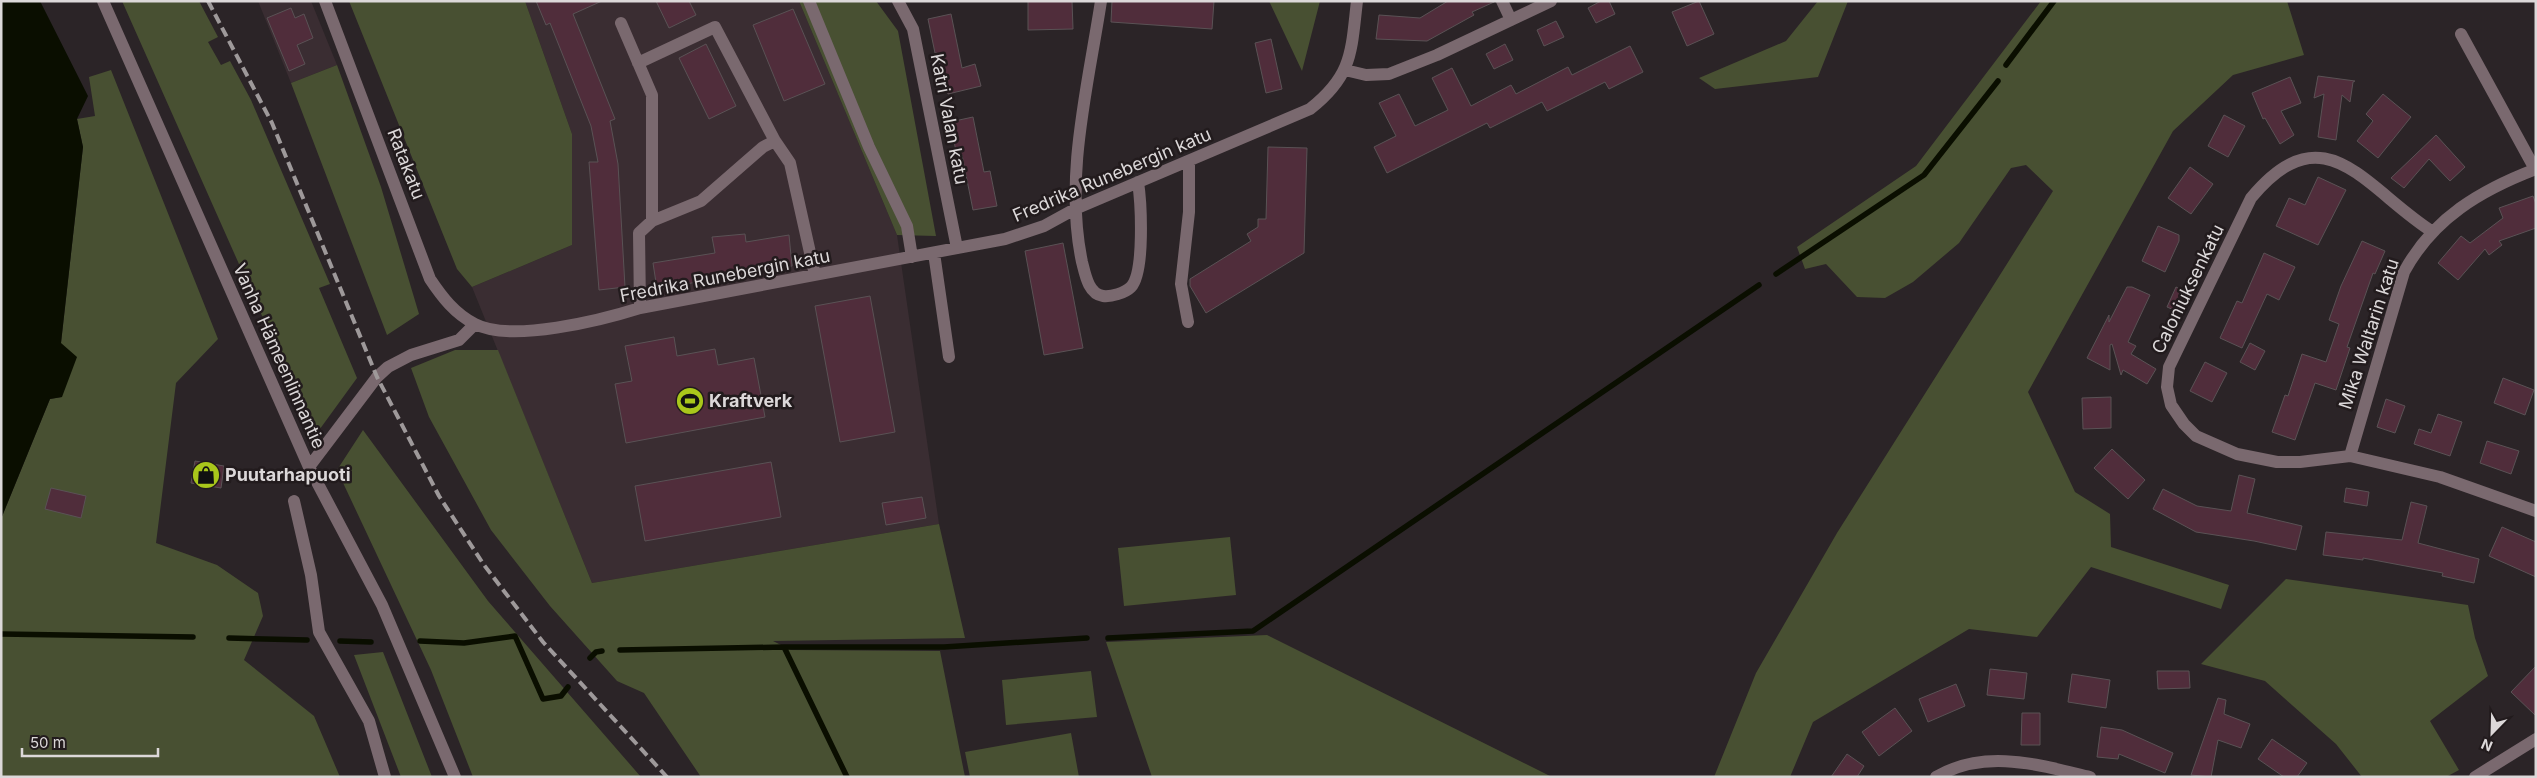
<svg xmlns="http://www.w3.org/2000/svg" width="2537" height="778" font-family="Inter,sans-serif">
  <rect width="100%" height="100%" fill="#2b2427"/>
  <path fill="#3a2d32" d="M 258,1 L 311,1 L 337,65 L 291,83 Z
    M 525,1 L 799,1 L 897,235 L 939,524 L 592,583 L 472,287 L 572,245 L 572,134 Z"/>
  <path fill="#485032" d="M 122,1 L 199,1 L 218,37 L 208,42 L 221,65 L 230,61 L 251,100 L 330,284 L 319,288 L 357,378 L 317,433 L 275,345 Z
    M 349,1 L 525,1 L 572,134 L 572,245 L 472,287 L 457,269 Z
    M 799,1 L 876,1 L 898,31 L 936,236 L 897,235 Z
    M 1269,1 L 1320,1 L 1302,71 Z
    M 1818,1 L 1848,1 L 1818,77 L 1715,89 L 1699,78 L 1786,41 Z
    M 2041,1 L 2287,1 L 2304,55 L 2233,75 L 2173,131 L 2028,392 L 2075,492 L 2110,514 L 2111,547 L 2229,585 L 2221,609 L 2091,567 L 2037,637 L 1969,629 L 1813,722 L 1790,777 L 1714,777 L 1756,673 L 1837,533 L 2053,191 L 2026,165 L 2011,168 L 1959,243 L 1913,282 L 1885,298 L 1857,297 L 1826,264 L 1805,269 L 1797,247 L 1916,166 Z
    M 337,65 L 381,187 L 419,314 L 387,335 L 291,83 Z
    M 111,70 L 218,339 L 176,383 L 156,543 L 217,565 L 258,593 L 263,616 L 244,660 L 314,716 L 340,777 L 1,777 L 1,519 L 50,399 L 62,397 L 61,343 L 83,147 L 77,119 L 95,116 L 89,77 Z
    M 455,350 L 498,350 L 592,583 L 939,524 L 965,638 L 773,641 L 791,650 L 940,651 L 965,777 L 701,777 L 644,693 L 617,681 L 550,606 L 491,530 L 429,417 L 411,368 Z
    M 363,430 L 488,601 L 641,777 L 473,777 L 431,670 L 337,470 Z
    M 1230,537 L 1236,595 L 1124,606 L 1118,548 Z
    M 2286,579 L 2468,605 L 2475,638 L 2488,676 L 2430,721 L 2459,770 L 2446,777 L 2362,777 L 2336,744 L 2265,681 L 2201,664 Z
    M 1267,635 L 1552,777 L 1152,777 L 1106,642 Z
    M 383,652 L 432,777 L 401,777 L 354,655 Z
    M 1091,671 L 1097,717 L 1006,725 L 1002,680 Z
    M 1071,733 L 1079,777 L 970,777 L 965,752 Z"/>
  <path fill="#0a0e00" d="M 1,1 L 40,1 L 88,96 L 77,119 L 83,147 L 61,343 L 77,357 L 62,397 L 50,399 L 1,519 Z"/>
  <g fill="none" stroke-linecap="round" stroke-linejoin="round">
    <path stroke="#0a0e00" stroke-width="5.5" d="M 2006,65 L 2054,1
      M 1776,274 L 1924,175 L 1998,81
      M 1,634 L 193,637
      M 229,638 L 307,640
      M 1108,638 L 1253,631 L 1759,285
      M 340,641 L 371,642
      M 420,641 L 464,643 L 515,636 L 543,699 L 561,696 L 568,687
      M 784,647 L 847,777
      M 620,650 L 784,647 L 944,647 L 1087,638
      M 590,658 L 596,652 L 602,651"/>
  </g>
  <path fill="#502d3b" stroke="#5a5255" d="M 536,1 L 602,1 L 573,14 L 615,119 L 610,121 L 618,164 L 625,287 L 599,290 L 589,162 L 598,162 L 591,126 L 550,23 L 546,25 Z
    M 656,1 L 689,1 L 696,15 L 669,28 Z
    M 1028,1 L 1072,1 L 1073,29 L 1028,30 Z
    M 1112,1 L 1214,1 L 1212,29 L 1111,22 Z
    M 1448,1 L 1494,2 L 1472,12 L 1474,15 L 1427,41 L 1376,39 L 1379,15 L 1420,18 Z
    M 1601,1 L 1609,1 L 1615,14 L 1596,23 L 1588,8 Z
    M 1699,1 L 1714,34 L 1687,46 L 1672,12 Z
    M 291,8 L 295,18 L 304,14 L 313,38 L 297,45 L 305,64 L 289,71 L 267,18 Z
    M 793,9 L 825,84 L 784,101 L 753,25 Z
    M 951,14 L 962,68 L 975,64 L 981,86 L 948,94 L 937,53 L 935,53 L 928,19 Z
    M 1556,21 L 1564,37 L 1544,46 L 1537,30 Z
    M 1271,39 L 1282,89 L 1266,93 L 1255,43 Z
    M 706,44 L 736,106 L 709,119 L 679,58 Z
    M 1505,44 L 1513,60 L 1494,69 L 1486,54 Z
    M 1630,46 L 1643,72 L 1609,89 L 1605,82 L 1547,111 L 1542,102 L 1490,128 L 1487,123 L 1387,173 L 1374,147 L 1396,136 L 1379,103 L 1399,94 L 1415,126 L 1448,110 L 1432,78 L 1452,68 L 1471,106 L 1511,85 L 1516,94 L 1568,67 L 1572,75 Z
    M 2318,76 L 2355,81 L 2353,82 L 2350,102 L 2342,95 L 2336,140 L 2318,137 L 2324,94 L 2314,98 Z
    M 2290,77 L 2301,103 L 2281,111 L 2294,135 L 2280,144 L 2265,118 L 2263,119 L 2252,93 Z
    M 2383,94 L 2411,117 L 2378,158 L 2357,141 L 2373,121 L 2366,114 Z
    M 2224,115 L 2245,126 L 2228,157 L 2208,146 Z
    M 973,117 L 984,172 L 990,171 L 997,206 L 973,210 L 962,155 L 957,156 L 950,122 Z
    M 2436,135 L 2465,167 L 2450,181 L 2429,159 L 2404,188 L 2391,178 Z
    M 1268,147 L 1307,148 L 1304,253 L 1206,313 L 1190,286 L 1190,279 L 1251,241 L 1247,234 L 1258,227 L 1258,219 L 1266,219 Z
    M 2190,167 L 2213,184 L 2191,214 L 2168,198 Z
    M 2318,177 L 2346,190 L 2318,245 L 2276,226 L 2289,198 L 2305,205 Z
    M 2533,196 L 2536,204 L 2536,228 L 2499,241 L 2502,245 L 2489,255 L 2485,249 L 2458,280 L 2438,263 L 2461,236 L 2470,243 L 2503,218 L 2499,208 Z
    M 2158,226 L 2179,235 L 2179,241 L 2165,272 L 2142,261 Z
    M 745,234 L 746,242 L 789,235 L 792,266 L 749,271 L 749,273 L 657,289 L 653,263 L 715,253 L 712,237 Z
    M 2362,241 L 2385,251 L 2375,274 L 2373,273 L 2347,347 L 2350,348 L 2336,390 L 2315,383 L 2295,440 L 2272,432 L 2285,395 L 2288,396 L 2302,354 L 2326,362 L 2339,324 L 2329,320 L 2341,286 Z
    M 1063,243 L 1083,348 L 1044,355 L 1025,251 Z
    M 2264,253 L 2295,267 L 2279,300 L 2267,294 L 2242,348 L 2220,338 L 2237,301 L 2242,303 Z
    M 2127,287 L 2132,287 L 2150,295 L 2128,342 L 2136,346 L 2131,354 L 2156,369 L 2147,384 L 2123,370 L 2121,375 L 2112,344 L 2110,345 L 2110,370 L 2087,358 L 2109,315 L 2109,322 Z
    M 2176,287 L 2190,294 L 2181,313 L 2167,307 Z
    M 870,296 L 895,432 L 840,442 L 815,306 Z
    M 674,337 L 677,356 L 715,349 L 718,365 L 754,358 L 765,417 L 626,443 L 615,384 L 632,381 L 625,346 Z
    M 2250,343 L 2265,351 L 2255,370 L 2240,362 Z
    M 2205,362 L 2227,373 L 2212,402 L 2190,391 Z
    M 2503,378 L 2534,390 L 2525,415 L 2494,403 Z
    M 2111,397 L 2111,428 L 2083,429 L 2082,398 Z
    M 2386,399 L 2405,406 L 2395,433 L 2377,427 Z
    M 2438,414 L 2462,422 L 2450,456 L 2414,444 L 2419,429 L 2431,433 Z
    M 2487,441 L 2519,451 L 2511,474 L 2480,463 Z
    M 2112,449 L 2145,480 L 2128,499 L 2094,468 Z
    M 195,461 L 224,466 L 221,488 L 191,483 Z
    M 771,462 L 781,517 L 645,541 L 635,486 Z
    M 2239,475 L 2255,479 L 2247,513 L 2302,526 L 2296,550 L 2254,541 L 2196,532 L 2153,509 L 2163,489 L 2197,506 L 2231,511 Z
    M 51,488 L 86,496 L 81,518 L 45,509 Z
    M 2346,488 L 2369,492 L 2367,506 L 2344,502 Z
    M 922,497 L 926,518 L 886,525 L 882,503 Z
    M 2411,502 L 2427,506 L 2418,543 L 2479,559 L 2474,583 L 2442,576 L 2443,573 L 2363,558 L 2363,560 L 2323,555 L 2326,532 L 2402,540 Z
    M 2502,527 L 2536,542 L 2536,577 L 2489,556 Z
    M 2536,666 L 2536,716 L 2511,692 Z
    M 1990,669 L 2027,673 L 2024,699 L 1987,695 Z
    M 2157,671 L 2189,671 L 2190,688 L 2158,689 Z
    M 2072,674 L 2110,680 L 2106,708 L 2068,702 Z
    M 1956,684 L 1965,706 L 1928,722 L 1919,699 Z
    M 2218,698 L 2226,700 L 2224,714 L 2250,724 L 2241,748 L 2218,740 L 2211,777 L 2191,775 Z
    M 1895,708 L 1912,731 L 1879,756 L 1862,732 Z
    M 2022,713 L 2040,713 L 2040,745 L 2021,745 Z
    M 2101,727 L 2122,730 L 2173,753 L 2165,773 L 2119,754 L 2118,759 L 2097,757 Z
    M 2272,739 L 2307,763 L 2297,777 L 2284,777 L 2258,759 Z
    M 1847,754 L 1864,766 L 1857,777 L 1831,777 Z"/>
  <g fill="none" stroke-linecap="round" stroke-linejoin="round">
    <path stroke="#7a696f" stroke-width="12" d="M 103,1 L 309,467 L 382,605 L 455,777
      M 325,1 L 430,279 C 442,297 455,314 475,324 C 511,343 602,320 640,308 L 1005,239 L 1044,226 L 1075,209 L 1310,109 C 1353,75 1351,52 1357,1
      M 809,1 L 869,147 L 907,226 L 912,257
      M 898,1 L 913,29 L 957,248
      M 1101,1 C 1088,86 1064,177 1082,262 C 1085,273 1088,294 1103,296 C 1111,297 1125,293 1131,287 C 1145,272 1141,202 1138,182
      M 1502,1 L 1511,20
      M 621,23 L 652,95 L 652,221
      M 2461,34 L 2535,169
      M 638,63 L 715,27 L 775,141
      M 1345,70 L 1366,75 L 1389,74 L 1437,55 L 1551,1
      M 2433,232 C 2365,189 2325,109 2251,198 L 2169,367 L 2167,387 L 2171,405 L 2184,424 L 2196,436 L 2237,454 L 2277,462 L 2300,462 L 2350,456 L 2440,477 L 2536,511
      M 934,253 L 949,357
      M 640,308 L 639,233 L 652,221 L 701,201 L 763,147 L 775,141 L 790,163 L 815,275
      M 1188,322 L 1181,284 L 1189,212 L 1189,161
      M 2350,456 L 2404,272 C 2433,218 2481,190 2536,169
      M 309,467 L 377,377 L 388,367 L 411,355 L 459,340 L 475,324
      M 294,501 L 311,575 L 319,632 L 369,721 L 385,777
      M 1936,777 C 1985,748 2039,765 2090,777
      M 2475,777 L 2536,739"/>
    <path stroke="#9e999a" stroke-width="4" stroke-dasharray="10 5" stroke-linecap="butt" d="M 208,1 L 272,123 L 377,377 L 439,496 L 484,565 L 543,642 L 667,777"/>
  </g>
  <defs>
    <symbol id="stadium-disc" viewBox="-11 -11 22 22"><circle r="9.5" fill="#a9c71b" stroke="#221b1d"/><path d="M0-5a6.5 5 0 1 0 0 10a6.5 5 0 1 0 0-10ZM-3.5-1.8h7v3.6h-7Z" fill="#111"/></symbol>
    <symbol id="shop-disc" viewBox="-11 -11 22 22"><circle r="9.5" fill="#a9c71b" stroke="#221b1d"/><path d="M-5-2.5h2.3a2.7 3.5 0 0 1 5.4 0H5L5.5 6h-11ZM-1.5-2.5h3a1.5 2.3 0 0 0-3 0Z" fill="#111"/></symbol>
  </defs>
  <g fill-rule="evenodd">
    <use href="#stadium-disc" x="674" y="385" width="32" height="32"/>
    <use href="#shop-disc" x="190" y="459" width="32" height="32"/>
  </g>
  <g text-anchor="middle" stroke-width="5" stroke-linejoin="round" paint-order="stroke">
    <g font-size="18" fill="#dcd8d9" stroke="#221b1d">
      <text transform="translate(949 119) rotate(79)" y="6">Katri Valan katu</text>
      <text transform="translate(406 164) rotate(69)" y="6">Ratakatu</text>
      <text transform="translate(1112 175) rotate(-23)" y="6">Fredrika Runebergin katu</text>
      <text transform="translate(725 276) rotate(-11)" y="6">Fredrika Runebergin katu</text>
      <text transform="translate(2188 289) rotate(-64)" y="6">Caloniuksenkatu</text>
      <text transform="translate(2369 334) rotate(-72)" y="6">Mika Waltarin katu</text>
      <text transform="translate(279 356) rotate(66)" y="6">Vanha Hämeenlinnantie</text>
    </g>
    <g font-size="18" font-weight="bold" fill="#dcd8d9" stroke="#221b1d" text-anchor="start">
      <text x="709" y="407">Kraftverk</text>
      <text x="225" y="481">Puutarhapuoti</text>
    </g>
  </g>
  <rect width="2537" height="778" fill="none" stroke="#dcd8d9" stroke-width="5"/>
  <g transform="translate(2492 733) rotate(203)" stroke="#221b1d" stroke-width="4" paint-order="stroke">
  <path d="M0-4L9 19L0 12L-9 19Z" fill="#dcd8d9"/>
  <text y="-8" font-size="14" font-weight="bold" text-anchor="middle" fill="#dcd8d9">N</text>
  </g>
  <path d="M22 748v8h136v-8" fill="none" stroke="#dcd8d9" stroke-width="2.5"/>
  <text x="30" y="748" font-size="15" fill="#dcd8d9" stroke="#221b1d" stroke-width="4" paint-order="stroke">50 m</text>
</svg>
